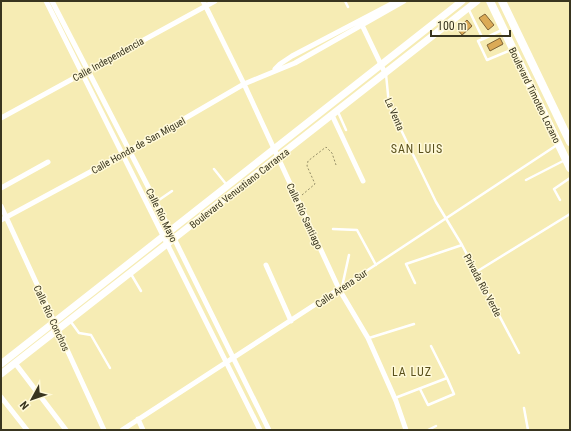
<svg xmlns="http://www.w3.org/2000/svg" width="571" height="431" font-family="'Roboto Condensed',sans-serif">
  <rect width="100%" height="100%" fill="#f6ecb4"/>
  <path fill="#0003" d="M 468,22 L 472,27 L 463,35 L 463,34 Z
    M 500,39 L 503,45 L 491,50 Z"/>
  <path fill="#dbaa56" stroke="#806436" d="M 485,14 L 494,25 L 488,30 L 479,18 Z
    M 467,20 L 472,26 L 462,35 L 457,29 Z
    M 500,38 L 503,44 L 490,51 L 487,45 Z"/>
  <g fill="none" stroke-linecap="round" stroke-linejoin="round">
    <path stroke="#948d66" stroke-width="1" stroke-dasharray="2 2" stroke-linecap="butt" d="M 302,195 L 315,184 L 307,166 L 308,161 L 326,147 L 332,153 L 336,165"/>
    <path stroke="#fff" stroke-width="2.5" d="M 345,1 L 348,7
      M 468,8 L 483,39 L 502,30
      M 483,39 L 478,41 L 487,60 L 511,50
      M 386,74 L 389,105 L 436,202 L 462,245 L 519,353
      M 338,112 L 346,130
      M 214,169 L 226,184
      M 526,180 L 565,160
      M 560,200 L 554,189 L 570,178
      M 156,202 L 172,191
      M 333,229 L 357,230 L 376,265
      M 476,272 L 570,214
      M 131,274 L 141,291
      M 415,283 L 406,264 L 462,245
      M 342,287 L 349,255
      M 339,289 L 557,145
      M 71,322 L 79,333 L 91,335 L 110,368
      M 369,338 L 414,324
      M 420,389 L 428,405 L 454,394 L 447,378
      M 395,398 L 447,378 L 431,346
      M 524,408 L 528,430
      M 428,430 L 436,426"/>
    <path stroke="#fff" stroke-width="5" d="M 46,1 L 260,430
      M 52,1 L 156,202 L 269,430
      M 203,1 L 244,84 L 339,289 L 368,338 L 396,401 L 406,430
      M 362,25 L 385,73
      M 275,69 L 280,64 L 292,56 L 397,1
      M 332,115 L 363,181
      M 1,118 L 215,1
      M 1,188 L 48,162
      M 1,206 L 104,430
      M 1,220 L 129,151 L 244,84 L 295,63 L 404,1
      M 266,265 L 291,321
      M 15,363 L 66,430
      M 1,397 L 27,430
      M 138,419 L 143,430
      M 122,430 L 339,289"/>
    <path stroke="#fff" stroke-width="7" d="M 1,364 L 462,1
      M 1,374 L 477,1"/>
    <path stroke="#fff" stroke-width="8" d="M 490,1 L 570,168
      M 502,1 L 570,142"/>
  </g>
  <g text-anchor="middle" stroke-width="3" stroke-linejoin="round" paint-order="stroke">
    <g font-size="10" fill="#39351f" stroke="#fff9d8">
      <text transform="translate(108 59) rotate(-29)" y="4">Calle Independencia</text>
      <text transform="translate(535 95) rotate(64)" y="4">Boulevard Timoteo Lozano</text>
      <text transform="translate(395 114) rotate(67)" y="4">La Venta</text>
      <text transform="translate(138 145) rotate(-29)" y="4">Calle Honda de San Miguel</text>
      <text transform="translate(239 188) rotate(-38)" y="4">Boulevard Venustiano Carranza</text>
      <text transform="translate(162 215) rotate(64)" y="4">Calle Río Mayo</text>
      <text transform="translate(305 216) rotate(65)" y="4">Calle Río Santiago</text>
      <text transform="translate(483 285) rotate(62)" y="4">Privada Río Verde</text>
      <text transform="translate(341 288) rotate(-34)" y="4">Calle Arena Sur</text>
      <text transform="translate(52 318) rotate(65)" y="4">Calle Río Conchos</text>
    </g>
    <g font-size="12" letter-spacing="1" fill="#59501b" stroke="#fff9d8">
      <text x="417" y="153">SAN LUIS</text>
      <text x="412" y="376">LA LUZ</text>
    </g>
  </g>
  <rect width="571" height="431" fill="none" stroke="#39351f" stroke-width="4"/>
  <g transform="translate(32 399) rotate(230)" stroke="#fff9d8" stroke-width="3" paint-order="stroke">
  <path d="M0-3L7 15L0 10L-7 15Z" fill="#39351f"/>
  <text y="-6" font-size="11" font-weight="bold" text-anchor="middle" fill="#39351f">N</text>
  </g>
  <path d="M431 30v6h79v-6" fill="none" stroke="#39351f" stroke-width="2"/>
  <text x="437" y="30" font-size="12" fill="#39351f" stroke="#fff9d8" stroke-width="3" paint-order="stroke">100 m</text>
</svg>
